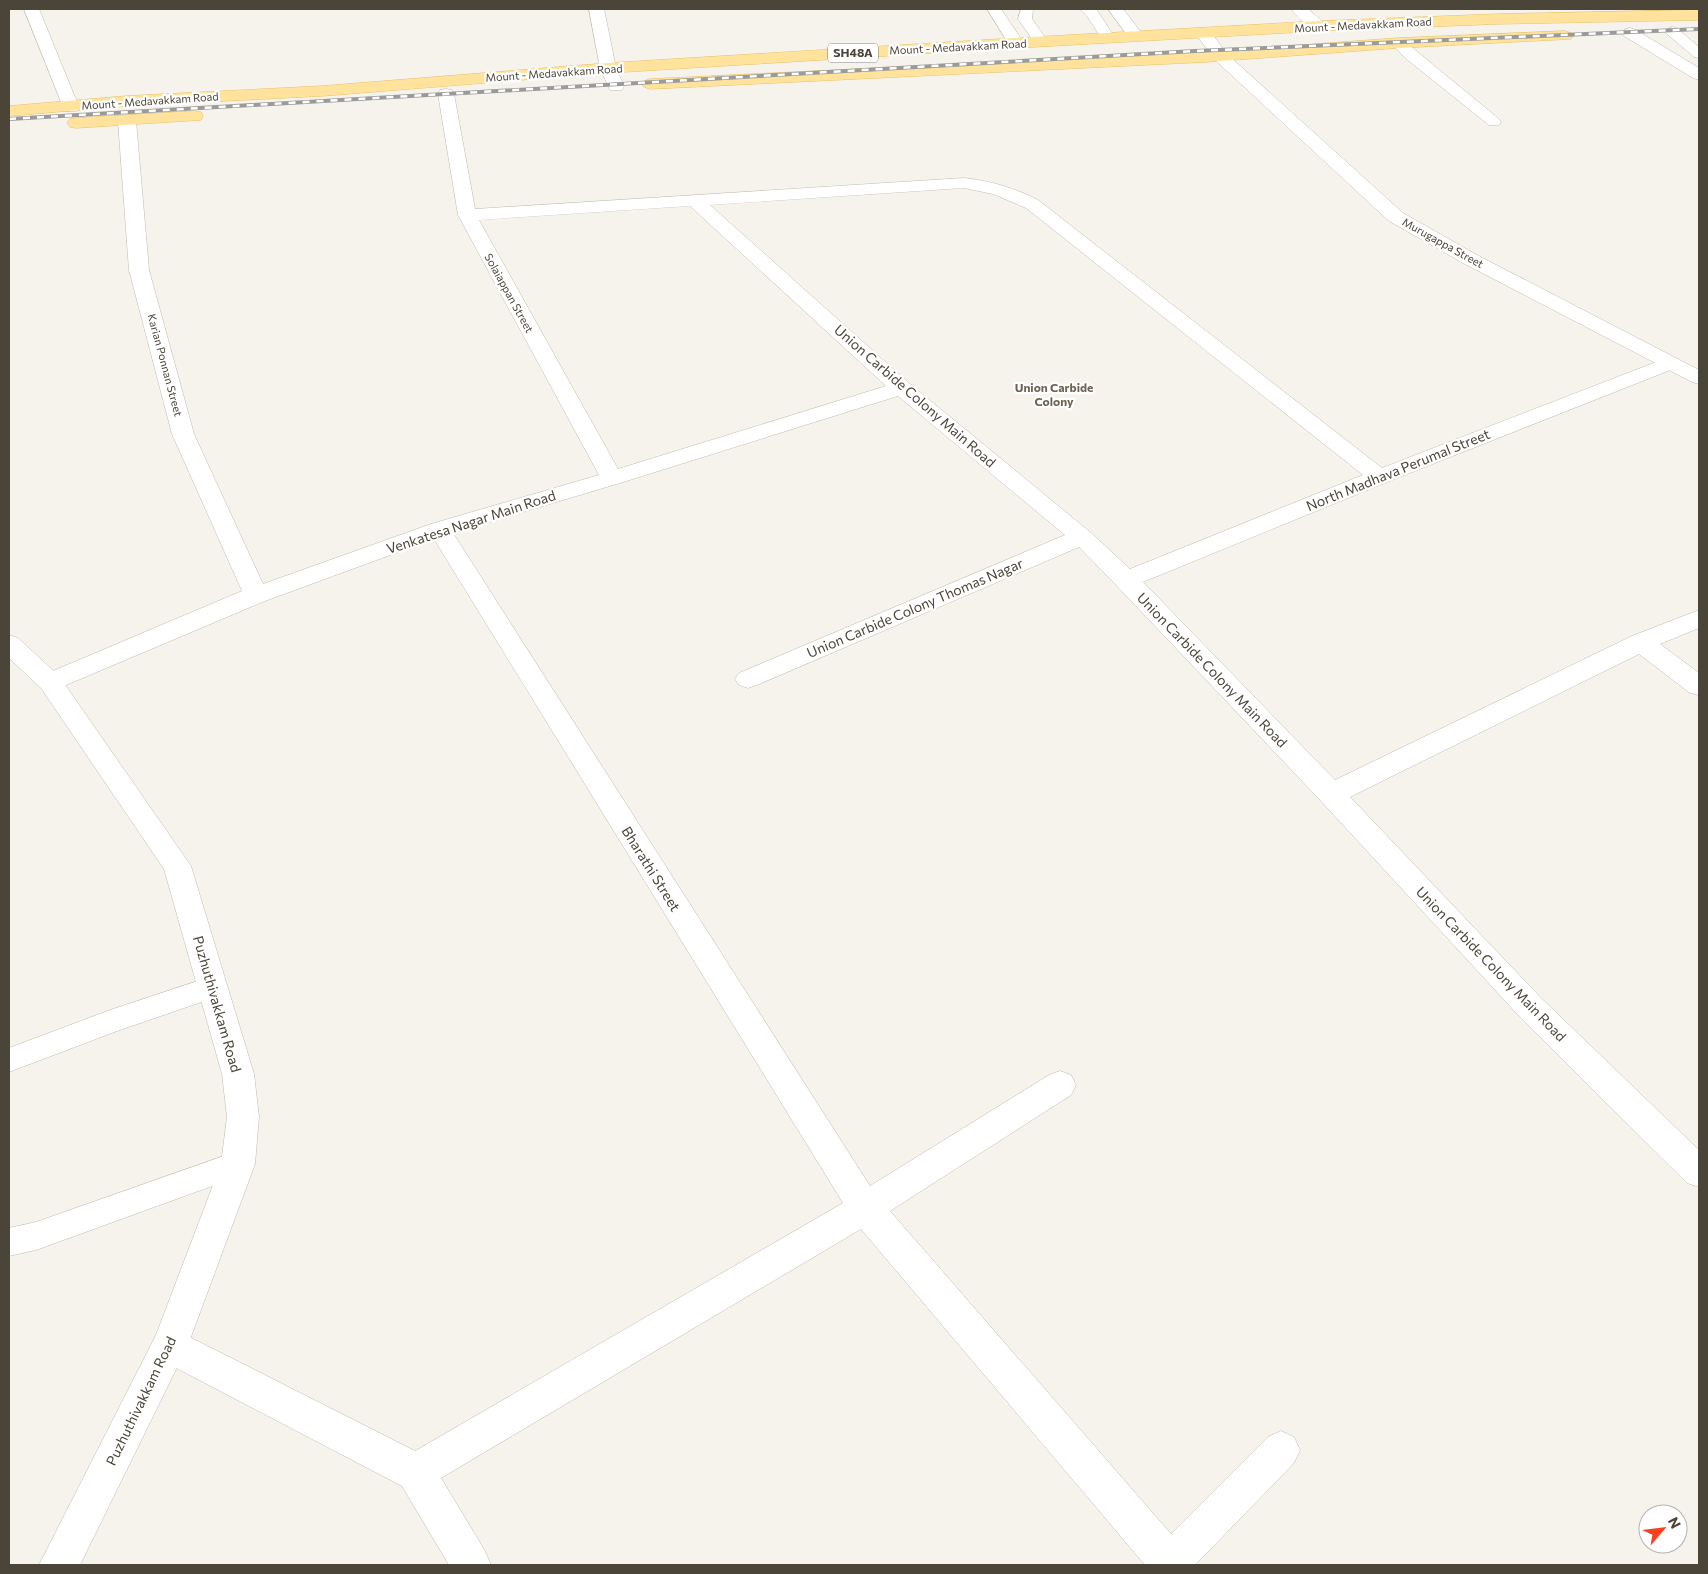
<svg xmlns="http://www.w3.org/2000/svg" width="1708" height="1574" font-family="Commissioner,sans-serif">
  <rect width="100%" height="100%" fill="#f6f3ec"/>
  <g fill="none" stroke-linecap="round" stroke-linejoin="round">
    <defs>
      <path id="service" d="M 1021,9 L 1033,9 L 1032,19 L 1049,43 L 1047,46 L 1037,46 L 1018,19 Z
        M 1080,9 L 1097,10 L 1115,38 L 1113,41 L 1103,41 L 1087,16 Z
        M 1672,27 L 1677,28 L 1699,47 L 1699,58 L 1694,57 L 1667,34 L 1665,31 Z
        M 1398,39 L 1403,40 L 1499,119 L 1501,122 L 1499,125 L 1489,125 L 1404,57 L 1391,43 Z
        M 213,976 L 222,979 L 226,987 L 222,995 L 117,1031 L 9,1072 L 9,1048 L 110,1010 Z
        M 238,1151 L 248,1155 L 252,1164 L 248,1173 L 36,1250 L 9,1256 L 9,1228 L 36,1222 Z"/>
      <path id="minor" d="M 24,9 L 39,9 L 79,107 L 77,111 L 65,111 L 63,107 Z
        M 589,9 L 604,9 L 616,68 L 624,86 L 622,90 L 610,90 L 600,68 Z
        M 987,9 L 1001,9 L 1024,43 L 1022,46 L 1010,46 Z
        M 1108,9 L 1123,9 L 1144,36 L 1142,39 L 1130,39 Z
        M 1292,9 L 1308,9 L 1328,26 L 1326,29 C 1314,32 1297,19 1292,9 Z
        M 1630,28 L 1636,30 L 1699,68 L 1699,80 L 1693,78 L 1624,36 L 1622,33 L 1624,30 Z
        M 446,89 L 452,90 L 454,94 L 475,209 L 964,178 C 991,181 1015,188 1038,200 L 1382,468 L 1664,359 L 1671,357 L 1678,359 L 1681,363 L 1678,367 L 1387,482 L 1143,582 L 1335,780 L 1632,636 L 1699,610 L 1699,628 L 1660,644 L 1699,673 L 1699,695 L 1690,693 L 1639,654 L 1350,797 L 1542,999 L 1699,1150 L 1699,1187 L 1687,1183 L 1520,1017 L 1321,801 L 1117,586 L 1079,547 L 757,685 L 748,688 L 739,685 L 735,679 L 739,673 L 1065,535 L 898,396 L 620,483 L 453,533 L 870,1186 L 1049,1075 L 1060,1071 L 1071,1075 L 1076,1085 L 1071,1095 L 890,1211 L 1171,1534 L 1268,1437 L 1281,1431 L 1294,1437 L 1300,1450 L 1294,1463 L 1195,1565 L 1145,1565 L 861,1229 L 441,1478 L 485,1551 L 491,1565 L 449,1565 L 402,1486 L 157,1358 L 152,1345 L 157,1332 L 170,1327 L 415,1451 L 843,1203 L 434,539 L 265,601 L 59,688 L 50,691 L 41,688 L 37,682 L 41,676 L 242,591 L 172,434 L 129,270 L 118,121 L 121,117 L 133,117 L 136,121 L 149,270 L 194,434 L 263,584 L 431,524 L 599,475 L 458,215 L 438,94 L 440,90 ZM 964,188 L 993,194 L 1026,208 L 1363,475 L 1130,569 L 1090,532 L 909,383 L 710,205 ZM 690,206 L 886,386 L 618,469 L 479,220 Z"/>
      <path id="tertiary" d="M 1203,28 L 1209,30 L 1227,54 L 1403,213 L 1477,255 L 1699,370 L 1699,384 L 1692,382 L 1463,263 L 1389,221 L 1215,60 L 1195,33 L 1197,30 Z
        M 9,635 L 18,638 L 59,676 L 191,866 L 254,1074 L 259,1117 L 255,1164 L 188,1345 L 80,1565 L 39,1565 L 156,1335 L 221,1164 L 227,1117 L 222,1074 L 164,869 L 41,688 L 9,658 Z"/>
      <path id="primary" d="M 1699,10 L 1699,20 L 1498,24 L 1320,31 L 1016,48 L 608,73 L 322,96 L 126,106 L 9,116 L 9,106 L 126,96 L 322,86 L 608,63 L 1016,38 L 1320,21 L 1498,14 Z
        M 1565,31 L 1571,33 L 1573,36 L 1571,39 L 1398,48 L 1206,62 L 650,89 L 644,87 L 642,84 L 644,81 L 650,79 L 1206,52 L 1398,38 Z
        M 195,111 L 201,112 L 203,116 L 201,120 L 76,128 L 70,127 L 67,123 L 70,119 L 76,118 Z"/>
    </defs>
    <use href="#service" stroke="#c2bbae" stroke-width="1"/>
    <use href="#minor" stroke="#c2bbae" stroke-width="1"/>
    <use href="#tertiary" stroke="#c2bbae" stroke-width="1"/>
    <use href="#primary" stroke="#e6c16a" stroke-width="1"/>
    <use href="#service" fill="#fff" fill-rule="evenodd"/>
    <use href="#minor" fill="#fff" fill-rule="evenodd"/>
    <use href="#tertiary" fill="#fff" fill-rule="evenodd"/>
    <use href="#primary" fill="#ffe39c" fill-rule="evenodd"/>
    <defs>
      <path id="rail" d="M 9,119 L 1195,51 L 1699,29"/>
    </defs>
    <use href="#rail" stroke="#9a9a9a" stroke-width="4"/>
    <use href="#rail" stroke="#fff" stroke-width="2.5" stroke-dasharray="7" stroke-linecap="butt"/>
  </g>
  <g text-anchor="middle" stroke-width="4.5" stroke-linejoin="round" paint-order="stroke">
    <g font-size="11" fill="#4b4439" stroke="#fff">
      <text transform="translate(1363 25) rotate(-3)" y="4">Mount - Medavakkam Road</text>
      <text transform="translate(958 47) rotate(-3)" y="4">Mount - Medavakkam Road</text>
      <text transform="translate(554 73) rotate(-4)" y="4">Mount - Medavakkam Road</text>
      <text transform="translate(150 101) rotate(-4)" y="4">Mount - Medavakkam Road</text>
      <text transform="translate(1443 243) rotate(29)" y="4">Murugappa Street</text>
      <text transform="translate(509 293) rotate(61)" y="4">Solaiappan Street</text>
      <text transform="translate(165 365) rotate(75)" y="4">Karian Ponnan Street</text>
    </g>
    <rect fill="#fff" stroke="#817c74" stroke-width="1" x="828" y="43.5" width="50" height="19" rx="4"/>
    <g font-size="12" font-weight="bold" fill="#4b4439">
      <text x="853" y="57">SH48A</text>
    </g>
    <g font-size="12" font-weight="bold" fill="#6e6250" stroke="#fff">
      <text x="1054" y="392">Union Carbide<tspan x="1054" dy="14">Colony</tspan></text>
    </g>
    <g font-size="14" fill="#4b4439" stroke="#fff">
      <text transform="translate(915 396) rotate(41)" y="5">Union Carbide Colony Main Road</text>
      <text transform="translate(1398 470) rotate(-22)" y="5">North Madhava Perumal Street</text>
      <text transform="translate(471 522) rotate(-18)" y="5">Venkatesa Nagar Main Road</text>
      <text transform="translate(915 608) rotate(-23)" y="5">Union Carbide Colony Thomas Nagar</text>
      <text transform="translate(1212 670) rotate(46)" y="5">Union Carbide Colony Main Road</text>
      <text transform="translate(651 869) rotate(58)" y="5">Bharathi Street</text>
      <text transform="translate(1491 964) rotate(46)" y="5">Union Carbide Colony Main Road</text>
      <text transform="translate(217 1004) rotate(74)" y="5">Puzhuthivakkam Road</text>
      <text transform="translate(141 1401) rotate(-64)" y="5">Puzhuthivakkam Road</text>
    </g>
  </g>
  <rect width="1708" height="1574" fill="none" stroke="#4b4439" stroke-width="20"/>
  <g transform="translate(1663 1529) rotate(62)"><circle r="24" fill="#ffffff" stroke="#b7b4b0"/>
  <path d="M0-4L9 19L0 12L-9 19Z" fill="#fc3f1d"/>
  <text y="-8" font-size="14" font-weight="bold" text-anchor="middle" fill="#4b4439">N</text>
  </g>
</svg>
